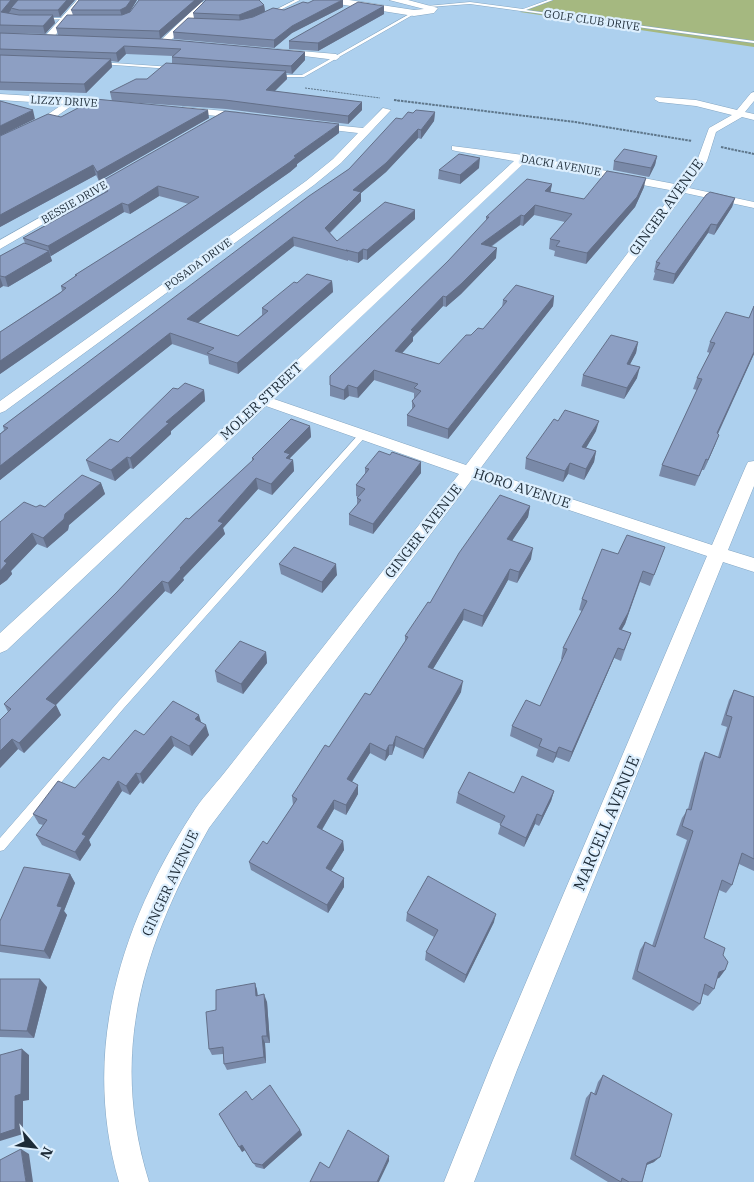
<svg xmlns="http://www.w3.org/2000/svg" width="754" height="1182" font-family="'IBM Plex Serif',serif">
  <rect width="100%" height="100%" fill="#add0ee"/>
  <path fill="#a5b880" d="M 550,0 L 754,0 L 754,47 L 520,12 Z"/>
  <g fill="none" stroke-linecap="round" stroke-linejoin="round">
    <defs>
      <path id="service" d="M 295,0 L 300,0 L 270,15 L 267,14 Z
        M 548,0 L 553,0 L 526,10 L 754,41 L 754,43 L 470,4 L 429,7 L 427,6 L 470,2 L 523,9 Z
        M 413,12 L 416,13 L 304,77 L 275,77 L 273,76 L 275,75 L 302,75 Z
        M 41,18 L 66,18 L 68,19 L 42,20 Z
        M 99,62 L 172,67 L 174,68 L 172,69 L 100,64 Z
        M 359,434 L 365,434 L 366,436 L 124,708 L 4,850 L 0,851 L 0,838 L 118,702 Z"/>
      <path id="minor" d="M 77,0 L 85,0 L 52,39 L 46,39 L 46,35 Z
        M 201,2 L 208,4 L 166,45 L 160,45 L 160,41 Z
        M 277,49 L 336,54 L 340,57 L 336,60 L 280,53 L 277,53 Z
        M 754,92 L 754,101 L 745,112 L 754,114 L 754,120 L 742,117 L 716,132 L 707,161 L 689,188 L 754,202 L 754,208 L 685,193 L 480,469 L 712,545 L 746,466 L 748,462 L 754,461 L 754,486 L 728,550 L 754,558 L 754,572 L 723,562 L 517,1070 L 474,1182 L 444,1182 L 493,1060 L 707,556 L 473,478 L 209,828 C 144,944 108,1050 149,1182 L 119,1182 C 81,1051 120,926 192,814 C 201,799 214,786 225,772 C 248,743 271,714 294,684 C 349,614 404,544 459,474 L 266,406 L 7,650 L 0,653 L 0,633 L 514,161 L 456,151 L 452,150 L 452,146 L 523,155 L 680,185 L 697,161 L 709,128 L 732,115 L 696,106 L 659,102 L 654,99 L 656,97 L 696,100 L 737,110 L 751,93 ZM 524,163 L 675,191 L 466,465 L 274,399 Z
        M 0,94 L 116,101 L 121,104 L 116,107 L 74,104 L 50,121 L 0,145 L 0,138 L 44,117 L 63,104 L 0,100 Z
        M 183,107 L 245,113 L 250,116 L 245,119 L 180,112 L 178,110 Z
        M 383,108 L 391,110 L 341,163 L 314,185 L 5,411 L 0,413 L 0,401 L 306,181 L 333,159 L 358,133 L 315,128 L 310,125 L 312,123 L 363,128 Z
        M 124,170 L 128,171 L 128,175 L 0,249 L 0,240 Z"/>
      <path id="tertiary" d="M 327,0 L 349,0 L 414,10 L 424,9 L 389,0 L 408,0 L 438,8 L 434,13 L 414,16 L 332,3 Z"/>
    </defs>
    <use href="#service" stroke="#84a6c3" stroke-width="1"/>
    <use href="#minor" stroke="#84a6c3" stroke-width="1"/>
    <use href="#tertiary" stroke="#84a6c3" stroke-width="1"/>
    <path stroke="#5e768a" stroke-width="1" stroke-dasharray="2 1" stroke-linecap="butt" d="M 305,88 L 380,98
      M 394,100 L 400,101"/>
    <path stroke="#5e768a" stroke-width="2" stroke-dasharray="2.5 1" stroke-linecap="butt" d="M 394,100 L 575,122 L 692,141
      M 721,147 L 754,154"/>
    <use href="#service" fill="#fff" fill-rule="evenodd"/>
    <use href="#minor" fill="#fff" fill-rule="evenodd"/>
    <use href="#tertiary" fill="#fff" fill-rule="evenodd"/>
  </g>
  <path fill="#7989a8" d="M 0,0 L 75,0 L 60,17 L 53,17 L 55,23 L 45,34 L 0,33 L 58,35 L 56,28 L 73,15 L 71,10 L 79,0 L 137,0 L 129,13 L 130,12 L 139,0 L 259,0 L 264,5 L 265,11 L 343,7 L 292,33 L 274,48 L 174,39 L 173,32 L 194,18 L 193,13 L 205,1 L 204,0 L 160,39 L 305,52 L 305,60 L 292,74 L 286,73 L 287,79 L 274,91 L 362,110 L 348,124 L 226,109 L 112,101 L 110,92 L 147,79 L 172,63 L 172,57 L 173,56 L 126,54 L 118,62 L 111,61 L 112,67 L 86,93 L 0,90 Z
    M 384,6 L 384,14 L 318,51 L 289,49 L 289,41 Z
    M 435,112 L 434,121 L 421,139 L 418,138 L 386,172 L 361,193 L 361,201 L 330,233 L 337,241 L 415,219 L 367,260 L 363,259 L 358,263 L 348,260 L 348,261 L 294,246 L 198,323 L 238,336 L 262,315 L 262,308 L 297,283 L 332,281 L 333,292 L 238,374 L 209,364 L 208,356 L 172,344 L 0,480 L 0,434 L 4,430 L 3,426 L 349,169 L 402,119 L 413,113 Z
    M 61,117 L 209,118 L 99,181 L 96,175 L 0,227 L 0,136 Z
    M 339,133 L 297,164 L 297,166 L 290,172 L 175,253 L 0,374 L 0,332 L 62,291 L 61,286 L 75,277 L 75,275 L 189,204 L 159,196 L 130,214 L 124,212 L 51,256 L 50,256 L 52,261 L 8,287 L 3,286 L 0,288 L 0,256 L 25,243 L 23,238 L 105,192 L 102,181 Z
    M 657,156 L 655,165 L 649,177 L 613,170 L 614,161 Z
    M 479,168 L 460,184 L 438,179 L 439,170 Z
    M 552,184 L 550,192 L 584,199 L 644,187 L 635,207 L 586,264 L 554,256 L 555,251 L 549,249 L 550,239 L 565,222 L 534,215 L 523,226 L 520,225 L 491,247 L 496,258 L 461,294 L 446,307 L 443,306 L 413,337 L 413,341 L 402,353 L 439,364 L 471,335 L 483,329 L 502,308 L 503,300 L 554,296 L 553,306 L 448,439 L 407,426 L 407,415 L 412,409 L 412,401 L 414,399 L 414,393 L 374,380 L 358,398 L 349,396 L 344,400 L 330,396 L 330,376 L 448,261 L 486,221 L 486,217 Z
    M 735,198 L 732,207 L 714,235 L 708,233 L 673,284 L 653,280 L 655,273 L 654,272 L 656,262 Z
    M 754,306 L 754,354 L 718,434 L 715,445 L 704,470 L 702,470 L 695,486 L 659,476 L 662,465 L 697,390 L 693,389 L 697,378 L 710,353 L 707,352 L 710,342 L 749,318 Z
    M 638,342 L 636,353 L 630,364 L 637,378 L 624,399 L 581,386 L 583,375 Z
    M 178,389 L 204,390 L 205,401 L 171,431 L 171,434 L 133,469 L 130,468 L 115,481 L 90,471 L 86,460 L 118,442 Z
    M 310,426 L 311,437 L 290,458 L 290,459 L 293,460 L 294,471 L 272,495 L 258,489 L 223,528 L 225,534 L 183,578 L 184,580 L 171,594 L 165,591 L 56,705 L 61,715 L 24,753 L 18,749 L 0,768 L 0,720 L 8,712 L 4,704 L 117,592 L 189,519 L 252,461 L 252,458 Z
    M 596,431 L 586,448 L 596,451 L 594,462 L 584,480 L 568,474 L 563,482 L 525,469 L 526,458 Z
    M 390,455 L 421,462 L 421,473 L 373,534 L 349,525 L 349,514 L 357,505 L 357,498 L 358,497 L 356,496 L 356,485 L 365,474 L 365,468 Z
    M 101,483 L 105,494 L 69,525 L 68,530 L 47,548 L 37,544 L 11,571 L 12,574 L 7,580 L 0,585 L 0,522 L 36,507 L 45,507 Z
    M 530,506 L 528,517 L 512,540 L 531,559 L 517,583 L 508,580 L 482,627 L 463,620 L 433,669 L 461,692 L 423,759 L 395,746 L 392,755 L 389,755 L 385,761 L 370,753 L 352,782 L 358,794 L 346,815 L 334,809 L 322,830 L 343,841 L 344,850 L 331,871 L 344,878 L 344,887 L 328,913 L 251,870 L 249,862 L 267,844 L 293,805 L 292,796 L 329,747 L 370,695 L 405,642 L 405,636 L 430,603 Z
    M 665,547 L 650,586 L 640,582 L 625,624 L 621,630 L 631,633 L 627,644 L 621,661 L 614,658 L 569,762 L 556,757 L 553,763 L 536,756 L 538,749 L 510,736 L 512,726 L 540,706 L 562,659 L 561,659 L 563,648 L 582,611 L 579,610 L 582,599 L 618,554 Z
    M 279,564 L 337,575 L 322,593 L 281,574 Z
    M 266,652 L 267,663 L 243,694 L 217,682 L 215,671 Z
    M 734,690 L 754,697 L 754,871 L 739,864 L 732,885 L 726,893 L 719,890 L 704,938 L 723,955 L 725,970 L 719,978 L 717,978 L 714,989 L 708,996 L 703,994 L 700,1004 L 693,1011 L 632,979 L 640,950 L 645,942 L 652,946 L 687,840 L 676,835 L 682,818 L 688,809 L 700,762 L 705,752 L 718,757 L 727,727 L 721,725 L 729,700 Z
    M 201,722 L 209,735 L 192,756 L 174,746 L 143,784 L 140,782 L 130,795 L 122,791 L 89,840 L 91,845 L 80,861 L 42,845 L 36,835 L 43,825 L 39,824 L 33,814 L 75,788 L 109,760 L 144,735 Z
    M 554,791 L 551,801 L 539,826 L 535,824 L 524,847 L 498,834 L 501,824 L 456,803 L 458,793 L 514,793 Z
    M 70,874 L 75,883 L 64,911 L 67,915 L 50,959 L 0,952 L 0,921 Z
    M 407,913 L 494,922 L 464,983 L 425,960 L 426,952 L 434,937 L 406,921 Z
    M 0,979 L 47,987 L 34,1038 L 0,1037 Z
    M 255,983 L 257,990 L 258,996 L 267,1002 L 270,1043 L 265,1043 L 266,1063 L 227,1070 L 224,1064 L 223,1054 L 212,1055 L 209,1049 L 216,1010 Z
    M 603,1075 L 654,1162 L 647,1165 L 642,1182 L 608,1182 L 570,1159 L 586,1098 L 591,1092 L 594,1094 L 598,1082 Z
    M 252,1100 L 300,1130 L 302,1135 L 264,1169 L 256,1167 L 245,1150 L 242,1152 Z"/>
  <path fill="#636f88" d="M 11,0 L 19,0 L 11,8 L 11,10 L 4,19 L 1,12 Z
    M 67,0 L 75,0 L 60,17 L 58,10 Z
    M 131,0 L 137,0 L 128,15 L 122,17 L 120,10 Z
    M 195,0 L 204,0 L 160,39 L 159,31 Z
    M 342,0 L 343,0 L 343,7 L 292,33 L 274,48 L 274,40 L 292,26 Z
    M 264,5 L 265,12 L 240,22 L 239,15 Z
    M 384,6 L 384,14 L 318,51 L 318,43 Z
    M 53,15 L 55,23 L 45,34 L 43,26 Z
    M 124,46 L 126,54 L 118,62 L 116,53 Z
    M 305,52 L 305,60 L 292,74 L 291,66 Z
    M 111,59 L 112,67 L 86,93 L 84,84 Z
    M 286,71 L 287,79 L 267,99 L 266,90 Z
    M 362,102 L 362,110 L 348,124 L 348,116 Z
    M 33,110 L 35,119 L 0,136 L 0,126 Z
    M 208,110 L 209,118 L 99,181 L 97,172 Z
    M 435,112 L 434,121 L 421,139 L 421,130 Z
    M 339,124 L 339,133 L 297,164 L 297,166 L 290,172 L 175,253 L 0,374 L 0,361 L 294,156 Z
    M 418,129 L 418,138 L 386,172 L 361,193 L 361,201 L 325,237 L 325,228 L 353,190 Z
    M 657,156 L 655,165 L 649,177 L 651,168 Z
    M 480,158 L 479,168 L 460,184 L 460,175 Z
    M 93,165 L 96,175 L 0,227 L 0,215 Z
    M 646,178 L 644,187 L 635,207 L 586,264 L 587,253 Z
    M 552,184 L 550,194 L 545,191 Z
    M 158,186 L 159,196 L 130,214 L 128,205 Z
    M 735,198 L 732,207 L 714,235 L 717,225 Z
    M 122,203 L 124,212 L 51,256 L 48,246 Z
    M 535,205 L 534,215 L 523,226 L 524,216 Z
    M 415,210 L 415,219 L 367,260 L 367,250 Z
    M 521,215 L 520,225 L 480,254 L 481,244 Z
    M 711,224 L 708,233 L 673,284 L 675,274 Z
    M 293,237 L 294,246 L 189,330 L 187,319 Z
    M 497,248 L 496,258 L 461,294 L 446,307 L 446,297 Z
    M 363,249 L 363,259 L 358,263 L 358,253 Z
    M 49,251 L 52,261 L 8,287 L 5,277 Z
    M 0,277 L 3,286 L 0,288 Z
    M 332,281 L 333,292 L 238,374 L 237,363 Z
    M 443,296 L 443,306 L 413,337 L 413,341 L 395,361 L 395,351 L 411,330 Z
    M 554,296 L 553,306 L 448,439 L 448,429 Z
    M 170,333 L 172,344 L 0,480 L 0,466 Z
    M 638,342 L 636,353 L 625,374 L 627,364 Z
    M 754,352 L 754,354 L 713,444 L 717,433 Z
    M 640,367 L 637,378 L 624,399 L 627,388 Z
    M 374,370 L 374,380 L 358,398 L 357,388 Z
    M 348,385 L 349,396 L 344,400 L 344,390 Z
    M 204,390 L 205,401 L 171,431 L 171,434 L 133,469 L 130,458 L 166,422 Z
    M 599,421 L 596,431 L 580,458 L 582,447 Z
    M 310,426 L 311,437 L 290,458 L 291,463 L 293,460 L 294,471 L 272,495 L 271,484 L 284,452 Z
    M 719,435 L 715,445 L 704,470 L 708,460 Z
    M 596,451 L 594,462 L 584,480 L 586,469 Z
    M 127,457 L 130,468 L 115,481 L 111,470 Z
    M 421,462 L 421,473 L 373,534 L 373,524 Z
    M 570,463 L 568,474 L 563,482 L 565,471 Z
    M 256,478 L 258,489 L 223,528 L 225,534 L 183,578 L 184,580 L 171,594 L 168,583 L 218,521 Z
    M 101,483 L 105,494 L 69,525 L 68,530 L 47,548 L 43,538 L 65,514 Z
    M 530,506 L 528,517 L 506,550 L 507,539 Z
    M 32,533 L 37,544 L 11,571 L 12,574 L 7,580 L 0,585 L 0,571 L 4,561 Z
    M 533,548 L 531,559 L 517,583 L 519,572 Z
    M 336,564 L 337,575 L 322,593 L 322,582 Z
    M 510,569 L 508,580 L 482,627 L 483,616 Z
    M 643,571 L 625,624 L 616,640 L 619,629 Z
    M 162,581 L 165,591 L 51,710 L 46,699 Z
    M 464,609 L 463,620 L 428,677 L 428,667 Z
    M 618,648 L 614,658 L 569,762 L 572,752 Z
    M 266,652 L 267,663 L 243,694 L 241,684 Z
    M 463,681 L 461,692 L 423,759 L 424,749 Z
    M 56,705 L 61,715 L 24,753 L 19,743 Z
    M 199,715 L 202,725 L 195,719 Z
    M 206,725 L 209,735 L 192,756 L 189,746 Z
    M 171,736 L 174,746 L 143,784 L 140,774 Z
    M 396,736 L 395,746 L 392,755 L 393,745 Z
    M 12,739 L 18,749 L 0,768 L 0,751 Z
    M 370,743 L 370,753 L 347,789 L 347,779 Z
    M 389,745 L 389,755 L 385,761 L 386,751 Z
    M 559,747 L 556,757 L 553,763 L 556,753 Z
    M 136,773 L 140,782 L 130,795 L 126,786 Z
    M 118,781 L 122,791 L 89,840 L 91,845 L 80,861 L 75,852 L 82,834 Z
    M 358,785 L 358,794 L 346,815 L 346,805 Z
    M 554,791 L 551,801 L 539,826 L 542,816 Z
    M 334,800 L 334,809 L 318,836 L 317,827 Z
    M 537,814 L 535,824 L 524,847 L 526,838 Z
    M 343,841 L 344,850 L 327,877 L 326,868 Z
    M 70,874 L 75,883 L 64,911 L 67,915 L 50,959 L 44,951 L 57,906 Z
    M 344,878 L 344,887 L 328,913 L 327,905 Z
    M 496,914 L 494,922 L 464,983 L 466,975 Z
    M 725,970 L 719,978 L 713,980 L 719,972 Z
    M 40,979 L 47,987 L 34,1038 L 27,1031 Z
    M 255,983 L 257,990 L 258,1003 L 256,996 Z
    M 264,994 L 267,1002 L 270,1043 L 267,1036 Z
    M 262,1036 L 265,1043 L 266,1063 L 264,1057 Z
    M 22,1049 L 29,1055 L 29,1100 L 23,1101 L 23,1134 L 0,1141 L 0,1134 L 15,1096 Z
    M 300,1130 L 302,1135 L 264,1169 L 262,1165 Z
    M 242,1145 L 245,1150 L 242,1152 L 239,1147 Z
    M 21,1149 L 29,1154 L 33,1182 L 26,1182 Z
    M 389,1156 L 389,1161 L 379,1182 L 377,1182 Z
    M 660,1157 L 654,1162 L 641,1167 L 647,1163 Z"/>
  <path fill="#8d9fc3" stroke="#636f88" d="M 0,0 L 11,0 L 1,12 L 19,15 L 53,15 L 43,26 L 0,25 Z
    M 18,0 L 67,0 L 58,10 L 19,10 L 11,8 Z
    M 79,0 L 131,0 L 126,7 L 120,10 L 71,10 Z
    M 139,0 L 195,0 L 159,31 L 56,28 L 67,15 L 122,15 L 130,12 Z
    M 206,0 L 259,0 L 264,5 L 239,15 L 193,13 Z
    M 314,0 L 342,0 L 292,26 L 274,40 L 173,32 L 188,18 L 240,20 L 253,17 L 273,8 L 284,10 L 303,2 L 308,3 Z
    M 358,2 L 384,6 L 318,43 L 289,41 Z
    M 0,33 L 162,39 L 305,52 L 291,66 L 172,57 L 181,49 L 124,46 L 116,53 L 0,49 Z
    M 0,55 L 111,59 L 84,84 L 0,82 Z
    M 166,63 L 286,71 L 266,90 L 362,102 L 348,116 L 225,100 L 110,92 L 136,79 L 147,79 Z
    M 95,99 L 208,110 L 97,172 L 93,165 L 0,215 L 0,136 L 48,114 L 61,117 Z
    M 0,101 L 33,110 L 0,126 Z
    M 416,110 L 435,112 L 421,130 L 418,129 L 386,163 L 353,190 L 361,192 L 325,228 L 337,241 L 385,202 L 415,210 L 367,250 L 363,249 L 358,253 L 346,250 L 348,251 L 293,237 L 187,319 L 238,336 L 268,311 L 262,308 L 294,282 L 297,283 L 307,274 L 332,281 L 237,363 L 207,353 L 214,348 L 170,333 L 0,466 L 0,434 L 8,428 L 3,426 L 309,196 L 349,169 L 396,118 L 402,119 L 408,112 L 413,113 Z
    M 225,111 L 339,124 L 294,156 L 296,157 L 290,162 L 173,243 L 0,361 L 0,332 L 60,293 L 66,288 L 61,286 L 77,275 L 75,275 L 199,197 L 158,186 L 128,205 L 122,203 L 48,246 L 23,238 L 108,191 L 102,181 Z
    M 624,149 L 657,156 L 651,168 L 614,161 Z
    M 459,154 L 480,158 L 460,175 L 439,170 Z
    M 607,171 L 646,178 L 637,197 L 587,253 L 556,246 L 560,241 L 550,239 L 572,214 L 535,205 L 524,216 L 521,215 L 481,244 L 497,248 L 461,284 L 446,297 L 443,296 L 411,330 L 413,331 L 395,351 L 439,364 L 466,335 L 471,335 L 478,328 L 483,329 L 507,301 L 503,300 L 516,285 L 554,296 L 448,429 L 407,415 L 415,406 L 412,401 L 421,391 L 414,388 L 418,384 L 374,370 L 357,388 L 348,385 L 344,390 L 330,385 L 330,376 L 448,261 L 489,217 L 486,217 L 527,179 L 552,184 L 545,191 L 584,199 Z
    M 710,192 L 735,198 L 717,225 L 711,224 L 675,274 L 656,269 L 660,263 L 656,262 L 706,195 Z
    M 24,243 L 49,251 L 5,277 L 0,276 L 0,256 Z
    M 754,306 L 754,352 L 717,433 L 719,435 L 708,460 L 706,459 L 699,476 L 662,465 L 702,379 L 697,378 L 715,343 L 710,342 L 726,312 L 749,318 Z
    M 611,335 L 638,342 L 627,364 L 640,367 L 627,388 L 583,375 Z
    M 185,383 L 204,390 L 166,422 L 169,423 L 130,458 L 127,457 L 111,470 L 86,460 L 110,439 L 118,442 L 173,388 L 178,389 Z
    M 565,410 L 599,421 L 582,447 L 596,451 L 586,469 L 570,463 L 565,471 L 526,458 L 554,419 L 558,421 Z
    M 291,419 L 310,426 L 284,452 L 290,454 L 286,458 L 293,460 L 271,484 L 256,478 L 218,521 L 223,523 L 180,568 L 181,569 L 168,583 L 162,581 L 46,699 L 56,705 L 19,743 L 12,739 L 0,751 L 0,720 L 11,709 L 4,704 L 117,592 L 186,518 L 189,519 L 254,459 L 252,458 Z
    M 379,451 L 390,455 L 392,452 L 421,462 L 373,524 L 349,514 L 361,500 L 357,498 L 365,489 L 356,485 L 369,469 L 365,468 Z
    M 82,475 L 101,483 L 65,514 L 64,519 L 43,538 L 32,533 L 4,561 L 7,563 L 0,571 L 0,522 L 24,502 L 36,507 L 40,505 L 45,507 Z
    M 500,495 L 530,506 L 507,539 L 533,548 L 519,572 L 510,569 L 483,616 L 464,609 L 428,667 L 463,681 L 424,749 L 396,736 L 393,745 L 389,745 L 386,751 L 370,743 L 347,779 L 358,785 L 346,805 L 334,800 L 317,827 L 343,841 L 326,868 L 344,878 L 327,905 L 249,862 L 263,841 L 267,844 L 297,799 L 292,796 L 325,745 L 329,747 L 365,693 L 370,695 L 408,637 L 405,636 L 428,602 L 430,603 L 459,553 Z
    M 627,535 L 665,547 L 654,575 L 643,571 L 628,613 L 619,629 L 631,633 L 624,650 L 618,648 L 572,752 L 559,747 L 556,753 L 539,746 L 542,739 L 512,726 L 526,700 L 540,706 L 567,649 L 563,648 L 587,601 L 582,599 L 602,549 L 618,554 Z
    M 294,547 L 336,564 L 322,582 L 279,564 Z
    M 240,641 L 266,652 L 241,684 L 215,671 Z
    M 734,690 L 754,697 L 754,859 L 742,853 L 732,885 L 722,880 L 704,938 L 725,948 L 723,955 L 728,962 L 725,970 L 719,972 L 714,989 L 705,984 L 700,1004 L 637,971 L 645,942 L 655,947 L 693,831 L 682,826 L 687,809 L 691,810 L 705,752 L 720,758 L 732,717 L 726,715 Z
    M 173,701 L 199,715 L 195,719 L 206,725 L 189,746 L 171,736 L 140,774 L 136,773 L 126,786 L 118,781 L 82,834 L 86,836 L 75,852 L 36,835 L 47,820 L 33,814 L 58,781 L 75,788 L 103,757 L 109,760 L 135,730 L 144,735 Z
    M 469,772 L 514,793 L 522,776 L 554,791 L 542,816 L 537,814 L 526,838 L 500,825 L 505,816 L 458,793 Z
    M 24,867 L 70,874 L 57,906 L 62,907 L 44,951 L 0,945 L 0,921 Z
    M 428,876 L 496,914 L 466,975 L 426,952 L 438,930 L 407,913 Z
    M 0,979 L 40,979 L 27,1031 L 0,1030 Z
    M 255,983 L 256,996 L 264,994 L 267,1036 L 262,1036 L 264,1057 L 224,1064 L 223,1047 L 209,1049 L 206,1012 L 216,1010 L 216,990 Z
    M 22,1049 L 21,1094 L 15,1096 L 15,1129 L 0,1134 L 0,1055 Z
    M 603,1075 L 672,1114 L 660,1157 L 647,1163 L 642,1182 L 629,1182 L 622,1178 L 621,1182 L 575,1155 L 591,1092 L 596,1095 Z
    M 270,1085 L 300,1130 L 262,1165 L 253,1163 L 242,1145 L 239,1147 L 219,1114 L 246,1091 L 252,1100 Z
    M 348,1130 L 389,1156 L 377,1182 L 310,1182 L 320,1162 L 329,1168 Z
    M 21,1149 L 26,1182 L 0,1182 L 0,1160 Z"/>
  <g text-anchor="middle" stroke-width="4.5" stroke-linejoin="round" paint-order="stroke">
    <g font-size="11" fill="#1d2b37" stroke="#ddeffe">
      <text transform="translate(592 20) rotate(8)" y="4">GOLF CLUB DRIVE</text>
      <text transform="translate(64 101) rotate(3)" y="4">LIZZY DRIVE</text>
      <text transform="translate(561 165) rotate(10)" y="4">DACKI AVENUE</text>
      <text transform="translate(74 202) rotate(-30)" y="4">BESSIE DRIVE</text>
      <text transform="translate(198 264) rotate(-36)" y="4">POSADA DRIVE</text>
    </g>
    <g font-size="14" fill="#1d2b37" stroke="#ddeffe">
      <text transform="translate(666 207) rotate(-54)" y="5">GINGER AVENUE</text>
      <text transform="translate(261 401) rotate(-43)" y="5">MOLER STREET</text>
      <text transform="translate(522 488) rotate(18)" y="5">HORO AVENUE</text>
      <text transform="translate(423 531) rotate(-52)" y="5">GINGER AVENUE</text>
      <text transform="translate(170 883) rotate(-65)" y="5">GINGER AVENUE</text>
    </g>
    <g font-size="16" fill="#1d2b37" stroke="#ddeffe">
      <text transform="translate(606 823) rotate(-67)" y="6">MARCELL AVENUE</text>
    </g>
  </g>
  <g transform="translate(35 1147) rotate(118)" stroke="#ddeffe" stroke-width="4" paint-order="stroke">
  <path d="M0-4L9 19L0 12L-9 19Z" fill="#1d2b37"/>
  <text y="-8" font-size="14" font-weight="bold" text-anchor="middle" fill="#1d2b37">N</text>
  </g>
</svg>
